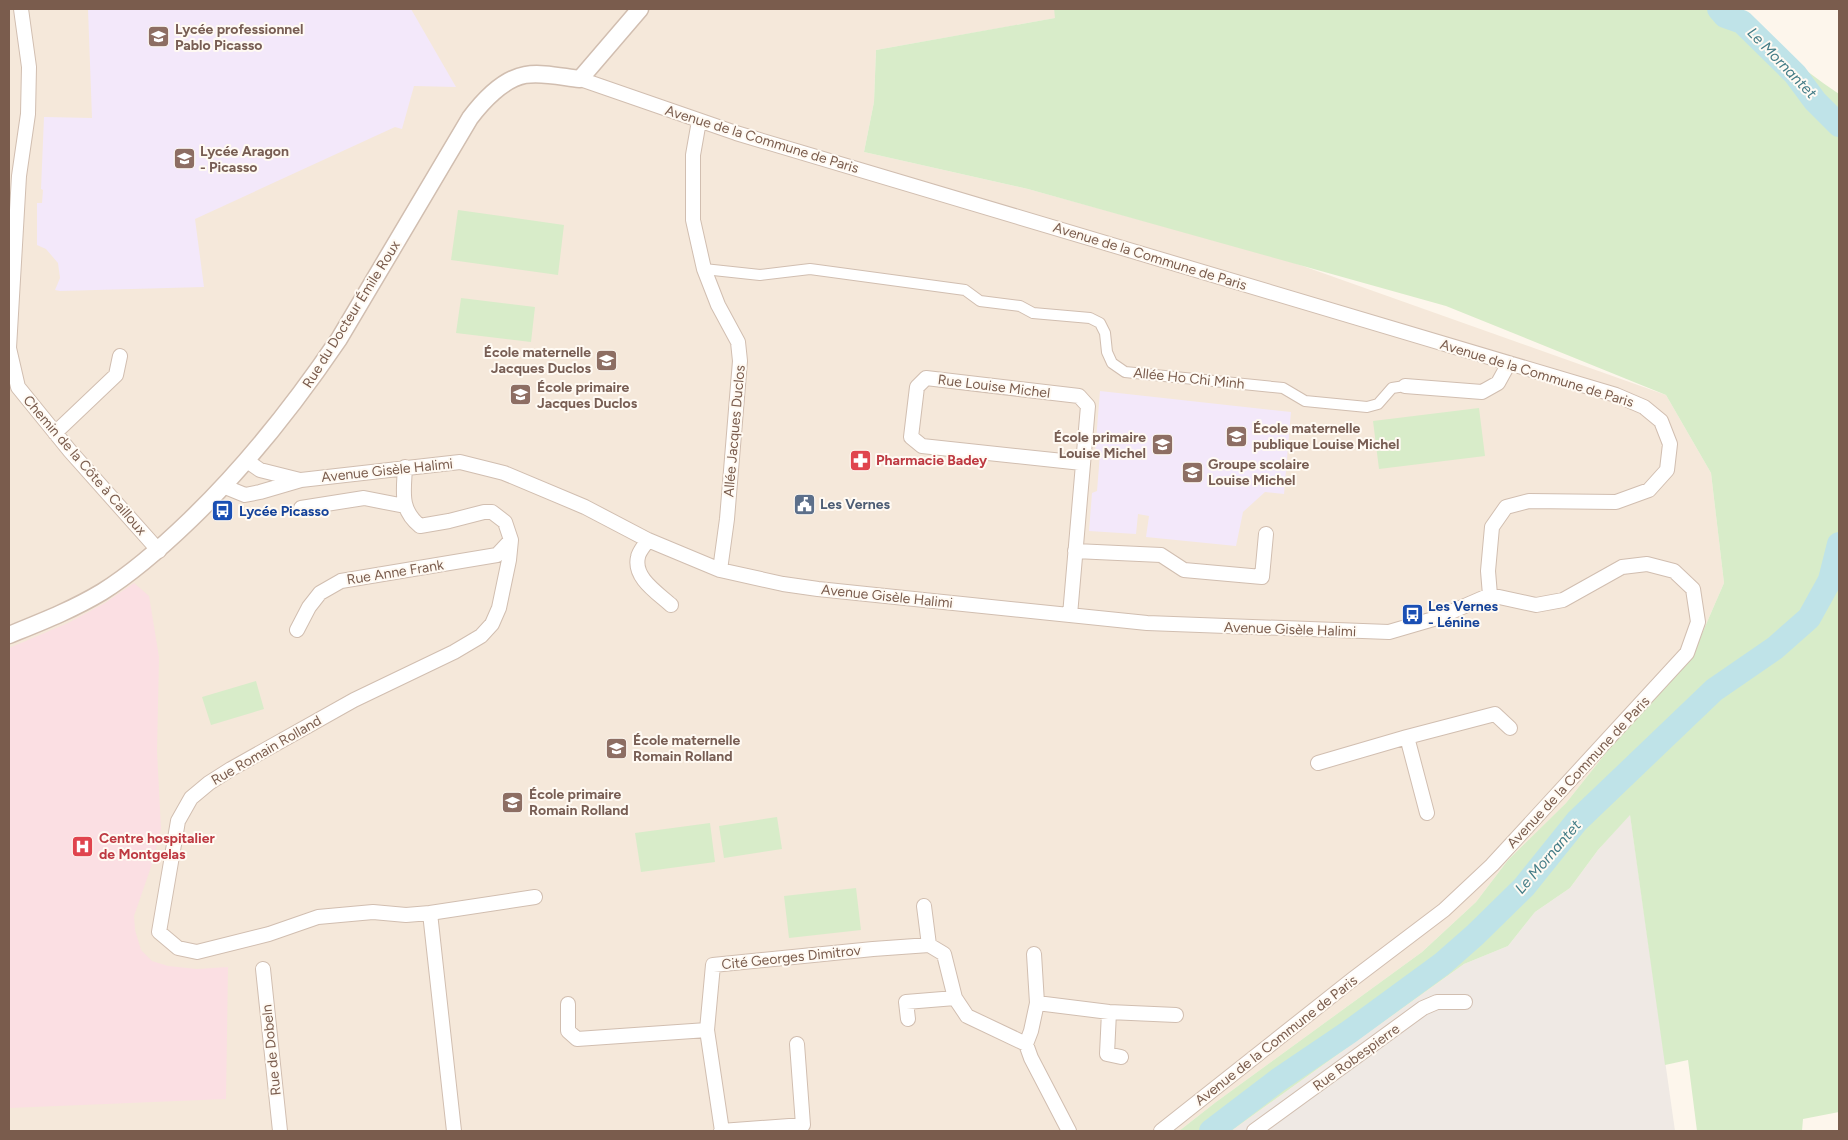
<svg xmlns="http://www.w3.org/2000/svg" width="1848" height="1140" font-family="Figtree,sans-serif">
  <rect width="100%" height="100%" fill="#fdf6ec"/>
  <path fill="#f5e8da" d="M 9,9 L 1054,9 L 1056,18 L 876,50 L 874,102 L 864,152 L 1028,189 L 1286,260 L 1666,395 L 1711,473 L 1724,583 L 1694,652 L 1609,749 L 1566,803 L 1508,860 L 1476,902 L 1422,952 L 1216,1102 L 1179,1131 L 9,1131 Z"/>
  <path fill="#efe9e4" d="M 1630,814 L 1675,1131 L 1231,1131 L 1464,964 L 1508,946 L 1535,912 L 1570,888 L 1598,850 Z"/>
  <path fill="#f3e8fa" d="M 88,9 L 411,9 L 456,87 L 414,86 L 402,129 L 395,127 L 195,219 L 204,287 L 60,291 L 55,290 L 60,278 L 58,263 L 46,249 L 37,245 L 37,203 L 42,203 L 43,190 L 41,189 L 44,117 L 92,118 Z
    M 1100,391 L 1291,412 L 1284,494 L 1265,492 L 1243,512 L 1236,546 L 1146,537 L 1149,516 L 1138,514 L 1136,534 L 1089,531 L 1092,493 L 1097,491 L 1100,454 L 1095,453 Z"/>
  <path fill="#fbdfe3" d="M 134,583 L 149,596 L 159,657 L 157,751 L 161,829 L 152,864 L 134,916 L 135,930 L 141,950 L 152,961 L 168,966 L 197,969 L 228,967 L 226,1099 L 9,1108 L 9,648 L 68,623 L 105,603 Z"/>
  <path fill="#d8ecc9" d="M 1054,9 L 1738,9 C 1769,42 1802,69 1839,94 L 1839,1112 L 1803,1119 L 1802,1131 L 1697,1131 L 1688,1060 L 1665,1065 L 1630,815 L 1598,850 L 1570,888 L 1535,912 L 1508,946 L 1464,964 L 1231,1131 L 1179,1131 L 1216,1102 L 1422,952 L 1476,902 L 1508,860 L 1566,803 L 1609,749 L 1694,652 L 1724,583 L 1711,473 L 1666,395 L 1446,306 L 1028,189 L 864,152 L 874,102 L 876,50 L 1055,18 Z
    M 458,210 L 564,225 L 558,275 L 451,260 Z
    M 461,298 L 535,307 L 531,342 L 456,333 Z
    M 1479,408 L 1485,456 L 1379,469 L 1373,421 Z
    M 256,681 L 264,709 L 211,725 L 202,697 Z
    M 777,817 L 782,849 L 724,858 L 719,826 Z
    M 710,823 L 715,862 L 641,872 L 635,833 Z
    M 856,888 L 861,930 L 789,938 L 784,896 Z"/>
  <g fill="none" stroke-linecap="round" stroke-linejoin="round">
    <path stroke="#bfe3e8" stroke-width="24" d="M 1719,9 L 1725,16 L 1742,22 L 1795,74 L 1815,101 L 1839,125
      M 1211,1131 L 1278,1080 L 1349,1032 L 1442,964 L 1475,935 L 1524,887 L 1577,821 L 1714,690 L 1775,648 L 1809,618 L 1830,580 L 1839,544"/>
    <defs>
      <path id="pedestrian" d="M 704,269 L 760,275 L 810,269 L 965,290 L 980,301 L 1020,306 L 1033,313 L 1090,318 L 1100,323 L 1105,333 L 1107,352 L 1112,363 L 1125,372 L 1283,388 L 1305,401 L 1367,407 L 1378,404 L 1392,388 L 1405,386"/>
      <path id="minor" d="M 21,9 L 29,67 L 28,114 L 19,176 L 9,348 L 18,387 L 70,451 L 159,551
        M 580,79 L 736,133 L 1616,395 L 1644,407 L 1661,421 L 1670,444 L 1667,470 L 1649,490 L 1616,502 L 1529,501 L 1506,507 L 1492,527 L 1488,571 L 1490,595
        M 699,121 L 693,155 L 693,220 L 704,269 L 718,305 L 738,342 L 740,361 L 727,519 L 720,570
        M 1405,386 L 1482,392 L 1498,383 L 1509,363
        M 55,433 L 116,375 L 120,356
        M 247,461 L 260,470 L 300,480
        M 405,467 C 404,491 399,509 420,526 L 449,521 L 484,512 L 492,512 L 505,522 L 511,540 L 509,560 L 499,608 L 492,624 L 481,636 L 454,652 L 354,700 L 231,769 L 209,783 L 191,798 L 178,821 L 159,932 L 178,948 L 197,952 L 269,934 L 318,917 L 373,912 L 406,915 L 430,913 L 454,1131
        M 223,486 L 245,495 L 260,492 L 301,480 L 460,462 L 504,473 L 585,507 L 648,540 L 720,570 L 783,584 L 818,589 L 1147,623 L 1389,632 L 1437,618 L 1490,595
        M 301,508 L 364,498 L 405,506
        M 648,540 C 645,545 639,551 638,557 C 633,578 658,593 671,605
        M 1075,551 L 1161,555 L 1184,570 L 1262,577 L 1266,534
        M 1070,615 L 1088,406 L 1079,396 L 926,378 L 917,387 L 911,437 L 922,446 L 1082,463
        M 297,630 L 309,607 L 320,593 L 341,581 L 497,555 L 511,540
        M 1407,737 L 1427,813
        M 1318,763 L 1407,737 L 1495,714 L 1510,728
        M 924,906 L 929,945
        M 430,913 L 535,897
        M 263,969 L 280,1131
        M 1037,1003 L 1109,1012 L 1176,1015
        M 568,1004 L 568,1031 L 577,1039 L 707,1030 L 713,965 L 873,949 L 929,945 L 944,954 L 955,998 L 967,1016 L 1026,1044 L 1031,1058 L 1069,1131
        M 1109,1012 L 1107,1054 L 1121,1057
        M 908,1019 L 906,1002 L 955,998
        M 707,1030 L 722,1131
        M 1026,1044 L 1031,1031 L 1037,1003 L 1034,954
        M 721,1131 L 803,1125 L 797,1044
        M 1161,1131 L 1353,979 L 1444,910 L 1492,865 L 1687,653 L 1698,622 L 1693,589 L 1674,571 L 1647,564 L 1622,567 L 1563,600 L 1536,605 L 1490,595
        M 1254,1131 L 1423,1008 L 1437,1002 L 1465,1002"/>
      <path id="tertiary" d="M 9,635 C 41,622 72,610 102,592 C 134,572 162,547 190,520 C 246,466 295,404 339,339 L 470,118 C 482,102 503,79 525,75 C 542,72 562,77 580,79 L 640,9"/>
    </defs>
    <use href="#pedestrian" stroke="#d1beb0" stroke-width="12"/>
    <use href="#minor" stroke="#d1beb0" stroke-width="16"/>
    <use href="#tertiary" stroke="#d1beb0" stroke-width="19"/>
    <use href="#pedestrian" stroke="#fff" stroke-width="10"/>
    <use href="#minor" stroke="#fff" stroke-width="14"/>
    <use href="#tertiary" stroke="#fff" stroke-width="16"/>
  </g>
  <defs>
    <symbol id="school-square" viewBox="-11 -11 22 22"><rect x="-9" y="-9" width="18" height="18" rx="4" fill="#8d6e63" stroke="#fffaf3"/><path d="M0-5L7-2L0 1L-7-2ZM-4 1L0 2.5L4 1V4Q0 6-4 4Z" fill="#fff"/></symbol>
    <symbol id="pharmacy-square" viewBox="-11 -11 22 22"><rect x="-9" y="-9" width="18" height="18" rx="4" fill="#e0444e" stroke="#fffaf3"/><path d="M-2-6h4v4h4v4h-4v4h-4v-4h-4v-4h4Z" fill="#fff"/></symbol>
    <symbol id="civic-square" viewBox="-11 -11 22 22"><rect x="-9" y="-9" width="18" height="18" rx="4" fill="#5c6f8a" stroke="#fffaf3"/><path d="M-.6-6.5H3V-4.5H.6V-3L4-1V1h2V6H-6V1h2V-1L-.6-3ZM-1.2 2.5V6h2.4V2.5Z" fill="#fff"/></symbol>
    <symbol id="bus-square" viewBox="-11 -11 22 22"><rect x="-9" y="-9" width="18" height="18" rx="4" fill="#1a4fb4" stroke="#fffaf3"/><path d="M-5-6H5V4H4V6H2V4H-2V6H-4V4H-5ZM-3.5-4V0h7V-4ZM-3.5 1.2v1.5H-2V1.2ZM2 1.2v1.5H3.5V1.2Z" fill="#fff"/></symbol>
    <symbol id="hospital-square" viewBox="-11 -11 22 22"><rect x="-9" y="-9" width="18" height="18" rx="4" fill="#e0444e" stroke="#fffaf3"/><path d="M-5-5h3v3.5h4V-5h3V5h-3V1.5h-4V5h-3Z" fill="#fff"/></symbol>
  </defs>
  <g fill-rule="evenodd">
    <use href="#school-square" x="146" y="24" width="25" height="25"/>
    <use href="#school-square" x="172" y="146" width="25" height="25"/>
    <use href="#school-square" x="594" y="348" width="25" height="25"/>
    <use href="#school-square" x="508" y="382" width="25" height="25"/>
    <use href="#school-square" x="1224" y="424" width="25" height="25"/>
    <use href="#school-square" x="1150" y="432" width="25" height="25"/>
    <use href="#pharmacy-square" x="848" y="448" width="25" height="25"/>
    <use href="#school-square" x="1180" y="460" width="25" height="25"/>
    <use href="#civic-square" x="792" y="492" width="25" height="25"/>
    <use href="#bus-square" x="210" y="498" width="25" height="25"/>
    <use href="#bus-square" x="1400" y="602" width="25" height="25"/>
    <use href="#school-square" x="604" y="736" width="25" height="25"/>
    <use href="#school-square" x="500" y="790" width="25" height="25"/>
    <use href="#hospital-square" x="70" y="834" width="25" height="25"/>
  </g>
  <g text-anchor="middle" stroke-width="4" stroke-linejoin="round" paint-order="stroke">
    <g font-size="14" font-weight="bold" fill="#785e54" stroke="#fffaf3" text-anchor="start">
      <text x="175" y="34">Lycée professionnel<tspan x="175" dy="16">Pablo Picasso</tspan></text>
      <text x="200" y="156">Lycée Aragon<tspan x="200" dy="16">- Picasso</tspan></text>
      <text x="591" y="357" text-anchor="end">École maternelle<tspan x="591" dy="16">Jacques Duclos</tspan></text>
      <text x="537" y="392">École primaire<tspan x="537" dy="16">Jacques Duclos</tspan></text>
      <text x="1253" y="433">École maternelle<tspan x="1253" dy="16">publique Louise Michel</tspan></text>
      <text x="1146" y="442" text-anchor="end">École primaire<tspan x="1146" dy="16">Louise Michel</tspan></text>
      <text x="1208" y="469">Groupe scolaire<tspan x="1208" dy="16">Louise Michel</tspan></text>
      <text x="633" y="745">École maternelle<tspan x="633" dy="16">Romain Rolland</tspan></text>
      <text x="529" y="799">École primaire<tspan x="529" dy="16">Romain Rolland</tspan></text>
    </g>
    <g font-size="14" fill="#7a5c4d" stroke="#fffaf3">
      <text transform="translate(762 139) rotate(17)" y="5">Avenue de la Commune de Paris</text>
      <text transform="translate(1150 256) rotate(17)" y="5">Avenue de la Commune de Paris</text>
      <text transform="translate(351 314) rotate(-58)" y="5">Rue du Docteur Émile Roux</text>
      <text transform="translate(1537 373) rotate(17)" y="5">Avenue de la Commune de Paris</text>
      <text transform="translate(1189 378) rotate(6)" y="5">Allée Ho Chi Minh</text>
      <text transform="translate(994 386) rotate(7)" y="5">Rue Louise Michel</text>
      <text transform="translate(734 431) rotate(-85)" y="5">Allée Jacques Duclos</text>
      <text transform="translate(85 465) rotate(49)" y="5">Chemin de la Côte à Cailloux</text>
      <text transform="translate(387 470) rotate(-6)" y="5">Avenue Gisèle Halimi</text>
      <text transform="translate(395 572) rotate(-9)" y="5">Rue Anne Frank</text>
      <text transform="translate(887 596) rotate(6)" y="5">Avenue Gisèle Halimi</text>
      <text transform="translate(1290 629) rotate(2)" y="5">Avenue Gisèle Halimi</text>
      <text transform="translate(266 750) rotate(-30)" y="5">Rue Romain Rolland</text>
      <text transform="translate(1578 772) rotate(-47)" y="5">Avenue de la Commune de Paris</text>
      <text transform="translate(791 957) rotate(-6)" y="5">Cité Georges Dimitrov</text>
      <text transform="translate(1276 1040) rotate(-38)" y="5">Avenue de la Commune de Paris</text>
      <text transform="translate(271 1050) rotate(-96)" y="5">Rue de Dobeln</text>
      <text transform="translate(1356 1057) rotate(-36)" y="5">Rue Robespierre</text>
    </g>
    <g font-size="14" font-weight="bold" fill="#be3a42" stroke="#fffaf3" text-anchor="start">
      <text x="876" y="465">Pharmacie Badey</text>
      <text x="99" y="843">Centre hospitalier<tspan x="99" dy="16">de Montgelas</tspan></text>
    </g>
    <g font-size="14" font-weight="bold" fill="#4e5e75" stroke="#fffaf3" text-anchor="start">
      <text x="820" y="509">Les Vernes</text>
    </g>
    <g font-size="14" font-weight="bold" fill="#164399" stroke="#fffaf3" text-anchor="start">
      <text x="239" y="516">Lycée Picasso</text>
      <text x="1428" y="611">Les Vernes<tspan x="1428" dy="16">- Lénine</tspan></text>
    </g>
    <g font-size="15" font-style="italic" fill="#437c86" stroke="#fffaf3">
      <text transform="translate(1782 63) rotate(46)" y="5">Le Mornantet</text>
      <text transform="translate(1548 857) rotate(-49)" y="5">Le Mornantet</text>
    </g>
  </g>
  <rect width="1848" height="1140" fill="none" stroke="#7a5c4d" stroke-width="20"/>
</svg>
